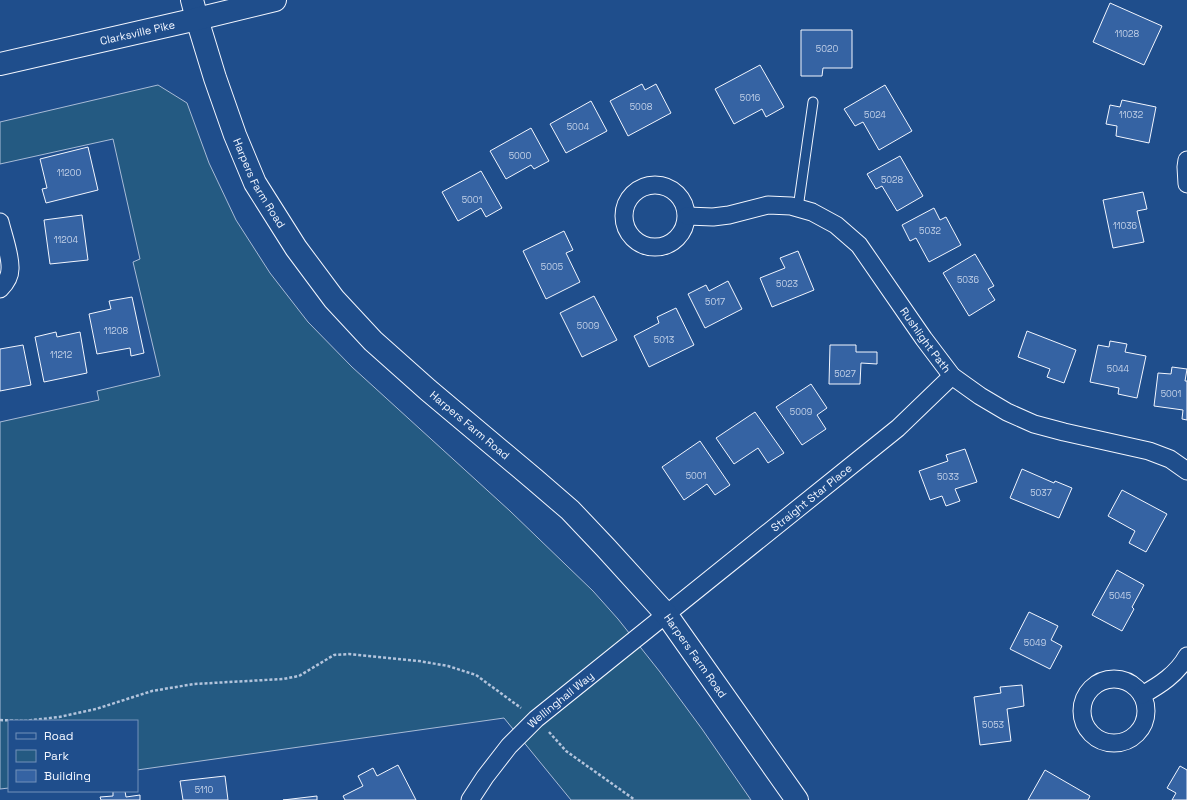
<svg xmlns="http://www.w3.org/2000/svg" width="1187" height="800" font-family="'Space Grotesk',sans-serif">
  <rect width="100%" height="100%" fill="#1f4e8c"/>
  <path fill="#245a82" stroke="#a8bbd7" d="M 158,85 L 187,103 L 209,163 L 236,220 L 270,273 L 308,322 L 352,367 L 510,511 L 593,591 L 618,619 L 660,672 L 702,729 L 751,800 L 571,800 L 504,718 L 137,770 L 137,721 L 9,721 L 9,788 L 0,789 L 0,422 L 99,400 L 97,391 L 160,376 L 133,262 L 140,259 L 113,139 L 0,164 L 0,122 Z"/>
  <path fill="#3563a3" stroke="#f2f6ff" d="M 1110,3 L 1162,26 L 1144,65 L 1093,42 Z
    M 801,30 L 852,30 L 852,68 L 823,68 L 822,76 L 801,76 Z
    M 760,65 L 784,107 L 766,117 L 762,109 L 734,124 L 715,89 Z
    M 642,84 L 645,90 L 656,84 L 671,113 L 628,136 L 610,101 Z
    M 885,85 L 912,131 L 879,150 L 863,122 L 855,126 L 844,109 Z
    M 1122,100 L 1156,107 L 1149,143 L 1116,136 L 1117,126 L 1106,124 L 1110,105 L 1120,107 Z
    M 591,101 L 607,131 L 566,153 L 550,124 Z
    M 531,128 L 549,161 L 534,169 L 531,165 L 506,179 L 490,151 Z
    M 88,147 L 98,190 L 46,203 L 42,189 L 47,188 L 40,159 Z
    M 900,156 L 923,196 L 897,211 L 882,186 L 876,189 L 867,174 Z
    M 481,171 L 502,208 L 486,217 L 481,208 L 458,221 L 442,192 Z
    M 1143,192 L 1147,209 L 1137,211 L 1144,242 L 1113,248 L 1103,200 Z
    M 934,208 L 940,220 L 946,217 L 961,245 L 929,262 L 916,238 L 910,241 L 902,225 Z
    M 82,215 L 88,260 L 50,264 L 44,220 Z
    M 564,231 L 573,250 L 566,253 L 580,282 L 546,299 L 523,251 Z
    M 798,251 L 814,290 L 772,307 L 760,278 L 785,268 L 780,258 Z
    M 975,254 L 994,286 L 988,289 L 995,300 L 969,316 L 943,273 Z
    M 728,281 L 742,309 L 705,328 L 688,294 L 706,285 L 709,291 Z
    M 594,296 L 617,340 L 582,357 L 560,313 Z
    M 132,297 L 144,353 L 131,356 L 130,348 L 97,354 L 89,314 L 111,309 L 109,301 Z
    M 676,308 L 694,345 L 649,367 L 634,336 L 659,323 L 657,317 Z
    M 1027,331 L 1076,350 L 1064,383 L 1047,377 L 1050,369 L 1018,357 Z
    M 56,332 L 57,337 L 80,332 L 87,373 L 44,382 L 35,337 Z
    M 1110,341 L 1127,344 L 1125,352 L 1146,356 L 1137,398 L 1118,394 L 1119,388 L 1090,382 L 1098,345 L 1109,347 Z
    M 23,345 L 31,385 L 0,391 L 0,349 Z
    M 830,345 L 856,345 L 856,352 L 877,352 L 877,364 L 861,363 L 860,384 L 829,384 Z
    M 1172,367 L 1187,369 L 1185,381 L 1187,381 L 1187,420 L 1182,419 L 1183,410 L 1154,406 L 1158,373 L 1171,374 Z
    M 811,384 L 827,408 L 817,415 L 826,429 L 802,445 L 776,407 Z
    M 755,412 L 784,453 L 768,463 L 758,448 L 734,464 L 716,438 Z
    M 700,441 L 730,485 L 715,495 L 707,484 L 684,500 L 662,467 Z
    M 965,449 L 977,482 L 955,489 L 960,501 L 946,506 L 942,496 L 930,500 L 919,471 L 948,461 L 946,455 Z
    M 1022,469 L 1054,483 L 1055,481 L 1072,488 L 1059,518 L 1010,498 Z
    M 1122,490 L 1167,514 L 1146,552 L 1129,543 L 1135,531 L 1108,516 Z
    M 1117,570 L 1144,585 L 1132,607 L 1134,609 L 1122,631 L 1092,615 Z
    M 1029,612 L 1058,626 L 1051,640 L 1062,646 L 1050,669 L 1010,649 Z
    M 1022,685 L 1024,706 L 1007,709 L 1011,741 L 980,745 L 974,697 L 1001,693 L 1000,687 Z
    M 398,765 L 416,800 L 345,800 L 343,796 L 363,786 L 358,776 L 373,768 L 377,776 Z
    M 1180,766 L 1187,770 L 1187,800 L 1172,800 L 1176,793 L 1167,788 Z
    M 1045,770 L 1090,796 L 1088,800 L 1028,800 Z
    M 225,776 L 228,800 L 183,800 L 180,781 Z
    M 113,791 L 125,791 L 126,797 L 140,795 L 140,800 L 101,800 L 100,797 L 113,796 Z
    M 317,796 L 317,800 L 283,800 Z"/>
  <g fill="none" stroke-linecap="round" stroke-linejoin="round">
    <defs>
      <path id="service" d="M 798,208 L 813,102"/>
      <g id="minor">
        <path d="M 1187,160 L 1186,167 L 1187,184"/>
        <circle cx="655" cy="216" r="31"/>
        <path id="s1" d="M 687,216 L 713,217 L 729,215 L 768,205 L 791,206 L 812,212 L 836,225 L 859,245 L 924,339 L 952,376 L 980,396 L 1007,412 L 1034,424 L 1064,432 L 1149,451 L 1170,459 L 1187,471"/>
        <path d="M 0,222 C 3,235 11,256 10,269 C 10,277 5,284 0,289"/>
        <circle cx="1114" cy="711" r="32"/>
        <path d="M 1142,695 C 1160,685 1177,674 1187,656"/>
        <path id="s2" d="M 470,800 L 485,777 L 509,746 L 536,719 L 898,428 L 952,376"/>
      </g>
      <path id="tertiary" d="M 192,0 L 197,19"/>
      <g id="secondary">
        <path id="s3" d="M 197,19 L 215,78 L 235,135 L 255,183 L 296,248 L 334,299 L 373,341 L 428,390 L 534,479 L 570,510 L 606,548 L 666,614 L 797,800"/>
      </g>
      <g id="primary">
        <path id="s4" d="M 0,64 L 197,19 L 275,0"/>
      </g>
    </defs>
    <use href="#service" stroke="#f2f6ff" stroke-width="11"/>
    <use href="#minor" stroke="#f2f6ff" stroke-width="19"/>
    <use href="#tertiary" stroke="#f2f6ff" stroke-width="24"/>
    <use href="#secondary" stroke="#f2f6ff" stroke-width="24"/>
    <use href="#primary" stroke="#f2f6ff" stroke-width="24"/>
    <path stroke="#b3c4dc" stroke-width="2.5" stroke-dasharray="3 2" stroke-linecap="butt" d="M 0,720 L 23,721
      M 24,721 L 59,717 L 96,709 L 152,691 L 194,684 L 283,679 L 299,676 L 334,655 L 349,654 L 419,661 L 448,666 L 476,675 L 521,708
      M 549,732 L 566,751 L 635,800"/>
    <use href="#service" stroke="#1f4e8c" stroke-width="9"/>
    <use href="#minor" stroke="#1f4e8c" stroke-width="17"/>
    <use href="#tertiary" stroke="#1f4e8c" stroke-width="22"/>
    <use href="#secondary" stroke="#1f4e8c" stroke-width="22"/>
    <use href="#primary" stroke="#1f4e8c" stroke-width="22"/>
  </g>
  <g text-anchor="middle" stroke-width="3" stroke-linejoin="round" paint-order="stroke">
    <g font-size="9" fill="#c3d1e8">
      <text x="1127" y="37">11028</text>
      <text x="827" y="52">5020</text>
      <text x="750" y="101">5016</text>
      <text x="641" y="110">5008</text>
      <text x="875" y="118">5024</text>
      <text x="1131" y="118">11032</text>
      <text x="578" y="130">5004</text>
      <text x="520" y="159">5000</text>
      <text x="69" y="176">11200</text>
      <text x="892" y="183">5028</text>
      <text x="472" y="203">5001</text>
      <text x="1125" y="229">11036</text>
      <text x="930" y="234">5032</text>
      <text x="66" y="243">11204</text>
      <text x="552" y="270">5005</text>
      <text x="968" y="283">5036</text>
      <text x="787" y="287">5023</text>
      <text x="715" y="305">5017</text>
      <text x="588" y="329">5009</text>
      <text x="116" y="334">11208</text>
      <text x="664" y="343">5013</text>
      <text x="61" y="358">11212</text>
      <text x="1118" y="372">5044</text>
      <text x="845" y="377">5027</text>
      <text x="1171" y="397">5001</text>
      <text x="801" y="415">5009</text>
      <text x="696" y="479">5001</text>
      <text x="948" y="480">5033</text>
      <text x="1041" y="496">5037</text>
      <text x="1120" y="599">5045</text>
      <text x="1035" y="646">5049</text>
      <text x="993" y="728">5053</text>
      <text x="204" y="793">5110</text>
    </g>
    <g font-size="11" fill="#f2f6ff" stroke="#1f4e8c">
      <text dy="4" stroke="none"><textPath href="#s4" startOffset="141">Clarksville Pike</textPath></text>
      <text dy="4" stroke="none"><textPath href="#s3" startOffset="176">Harpers Farm Road</textPath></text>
      <text dy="4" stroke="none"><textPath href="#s1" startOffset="301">Rushlight Path</textPath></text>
      <text dy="4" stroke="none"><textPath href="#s3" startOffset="500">Harpers Farm Road</textPath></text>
      <text dy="4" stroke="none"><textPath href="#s2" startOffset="458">Straight Star Place</textPath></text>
      <text dy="4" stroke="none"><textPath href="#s3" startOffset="824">Harpers Farm Road</textPath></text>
      <text dy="4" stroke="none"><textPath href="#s2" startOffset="136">Wellinghall Way</textPath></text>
    </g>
  </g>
  <rect x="8" y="720" width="130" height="72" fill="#1f4e8c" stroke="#7391ba"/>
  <rect x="16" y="733" width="20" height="6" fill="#1f4e8c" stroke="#7391ba"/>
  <text x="44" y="740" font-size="12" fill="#f2f6ff">Road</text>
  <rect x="16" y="750" width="20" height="12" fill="#245a82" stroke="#7391ba"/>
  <text x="44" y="760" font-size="12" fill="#f2f6ff">Park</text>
  <rect x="16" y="770" width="20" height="12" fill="#3563a3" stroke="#7391ba"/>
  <text x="44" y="780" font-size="12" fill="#f2f6ff">Building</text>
</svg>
